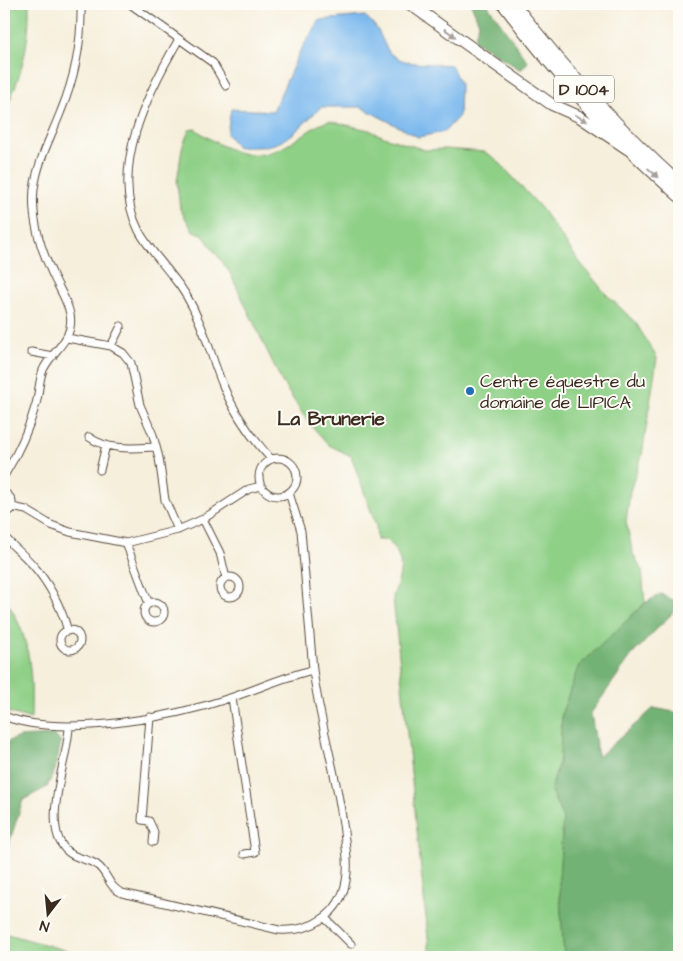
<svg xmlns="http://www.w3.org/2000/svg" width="683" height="961" font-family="'Architects Daughter',sans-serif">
  <rect width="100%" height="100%" fill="#fdfcf7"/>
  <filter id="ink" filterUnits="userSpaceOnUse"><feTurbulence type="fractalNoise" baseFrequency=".02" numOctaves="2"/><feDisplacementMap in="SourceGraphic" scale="10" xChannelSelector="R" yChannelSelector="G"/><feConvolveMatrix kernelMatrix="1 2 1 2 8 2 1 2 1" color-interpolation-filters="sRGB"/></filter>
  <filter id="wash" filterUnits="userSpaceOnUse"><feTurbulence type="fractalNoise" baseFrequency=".0096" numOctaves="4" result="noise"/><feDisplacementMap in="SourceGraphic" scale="20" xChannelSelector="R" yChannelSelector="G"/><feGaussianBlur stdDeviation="1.12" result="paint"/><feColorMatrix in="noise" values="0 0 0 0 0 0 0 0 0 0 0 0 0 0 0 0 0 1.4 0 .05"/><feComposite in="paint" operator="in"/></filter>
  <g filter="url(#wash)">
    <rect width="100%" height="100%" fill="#f6efdc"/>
    <path fill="#8fd087" stroke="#657d52" d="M 4,4 L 29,4 C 30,46 21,76 4,114 Z
      M 329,121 L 369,130 L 384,137 L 425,150 L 445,149 L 485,152 L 497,160 L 541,208 L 578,260 L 605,293 L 636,323 L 657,358 L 642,455 L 630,491 L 626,522 L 633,554 L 642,571 L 645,603 L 579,667 L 562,713 L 560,758 L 551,791 L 563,818 L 559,880 L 564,957 L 430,957 L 393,597 C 401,574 407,559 387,540 L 377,540 L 376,525 L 351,456 L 329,445 L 308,422 L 282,382 L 230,273 L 202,234 L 193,231 L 180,209 L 177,182 L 182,148 L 189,130 L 195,129 C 226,150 252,166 289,144 C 303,136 314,125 329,121 Z
      M 4,598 C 32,636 32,675 31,719 L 4,711 Z
      M 4,933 L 90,957 L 4,957 Z"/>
    <path fill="#73b274" stroke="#576e49" d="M 471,4 L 487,4 L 528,62 L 521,70 L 474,40 L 479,23 Z
      M 661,594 L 679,603 L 679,606 L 631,656 L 591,713 L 598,757 L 654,708 L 679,713 L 679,957 L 564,957 L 559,880 L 563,818 L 551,791 L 560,758 L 562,713 L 578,667 L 645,603 Z
      M 54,735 L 61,742 L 55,770 L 47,787 L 23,800 L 4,859 L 4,743 L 19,737 Z"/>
    <path fill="#7bb9ee" stroke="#5b7286" d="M 365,16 C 380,29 379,34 387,49 C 397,67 433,63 451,65 L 460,84 L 459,116 L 444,132 L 418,137 L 361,107 L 321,107 C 288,138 286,149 237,147 L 227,134 L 231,109 L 273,111 L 300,51 L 320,20 Z"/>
  </g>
  <g filter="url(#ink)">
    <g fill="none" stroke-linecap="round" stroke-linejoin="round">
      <defs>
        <path id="minor" d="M 130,4 L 213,63 L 226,86
          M 179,39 C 148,92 108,170 139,231 C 148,248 162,262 173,277 C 183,289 192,304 198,319 C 208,340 213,362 222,383 C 233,411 251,437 271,459
          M 67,338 L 111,346 L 123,353 L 131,363 L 140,405 L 153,435 L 159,458 L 165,500 L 178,530
          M 111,346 L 121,326
          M 31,352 L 53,356
          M 89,437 C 108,451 134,448 156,447
          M259 477a19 19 0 1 1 38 0a19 19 0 1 1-38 0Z
          M 100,470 L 106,445
          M 4,476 C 18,453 29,429 36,404 C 39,393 39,380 43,370 C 52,350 75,340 70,314 C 67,299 58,287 52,273 C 40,247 31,218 34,189 C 38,160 51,137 61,111 C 75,77 82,40 81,4
          M 4,493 C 11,496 14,502 11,510 L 4,514
          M 12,507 L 26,510 L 51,525 L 70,532 L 126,543 L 178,530 L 203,519 L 249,489 L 261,486
          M 203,519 L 220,553 L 226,578
          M 4,536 C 12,546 23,554 32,564 C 49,583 61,607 68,631
          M 126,543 L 149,604
          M220 587a10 10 0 1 1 20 0a10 10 0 1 1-20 0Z
          M144 612a10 10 0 1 1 20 0a10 10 0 1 1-20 0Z
          M60 640a10 10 0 1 1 20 0a10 10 0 1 1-20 0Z
          M 232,698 L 255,852 L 244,854
          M 4,716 C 61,739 175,717 233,697 C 260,688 285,676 313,670 L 301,531 L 289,493
          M 150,717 L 142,820 L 149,821 L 154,832 L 153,842
          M 69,726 C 69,758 40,824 66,850 C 74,859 87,858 97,865 C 108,873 108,887 122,893 L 279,930 C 311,932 340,915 346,881 C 349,865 346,849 344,832 C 338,777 320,725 313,670
          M 325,918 L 351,944"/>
        <path id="trunk" d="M 410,4 L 551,104 L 580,117 L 628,149
          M 503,4 C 555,73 614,139 679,196
          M 514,4 C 564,68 618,129 679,183"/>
      </defs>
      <use href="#minor" stroke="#57483a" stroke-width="9"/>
      <use href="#trunk" stroke="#57483a" stroke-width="13"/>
      <use href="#minor" stroke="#fff" stroke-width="7"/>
      <use href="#trunk" stroke="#fff" stroke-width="11"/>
    </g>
    <defs><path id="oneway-solid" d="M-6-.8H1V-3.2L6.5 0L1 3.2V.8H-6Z" transform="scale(1.25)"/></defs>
    <g fill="#a79f9a">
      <use href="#oneway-solid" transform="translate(450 33) rotate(36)"/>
      <use href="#oneway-solid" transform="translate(581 118) rotate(28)"/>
      <use href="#oneway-solid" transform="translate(653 173) rotate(43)"/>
    </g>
  </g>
  <circle fill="#1f6fb2" stroke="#fdfcf7" stroke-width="2" cx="470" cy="391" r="5"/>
  <g text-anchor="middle" stroke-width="4" stroke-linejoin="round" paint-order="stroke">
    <rect fill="#fdfcf7" stroke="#75695f" stroke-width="1" x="554" y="75.5" width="60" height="27" rx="4"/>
    <g font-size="16" font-weight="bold" fill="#3b2a1e">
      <text x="584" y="95">D 1004</text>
    </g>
    <g font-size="18" fill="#3b2a1e" stroke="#fdfcf7" text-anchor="start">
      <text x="480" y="387">Centre équestre du<tspan x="480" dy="21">domaine de LIPICA</tspan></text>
    </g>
    <g font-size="19" font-weight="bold" fill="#3b2a1e" stroke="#fdfcf7">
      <text x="331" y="425">La Brunerie</text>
    </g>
  </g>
  <rect width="683" height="961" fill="none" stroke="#fdfcf7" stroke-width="20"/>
  <g transform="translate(48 914) rotate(196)" stroke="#fdfcf7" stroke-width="4" paint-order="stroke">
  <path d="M0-4L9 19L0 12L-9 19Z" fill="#3b2a1e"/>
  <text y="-8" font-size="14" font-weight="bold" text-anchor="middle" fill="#3b2a1e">N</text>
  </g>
</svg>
